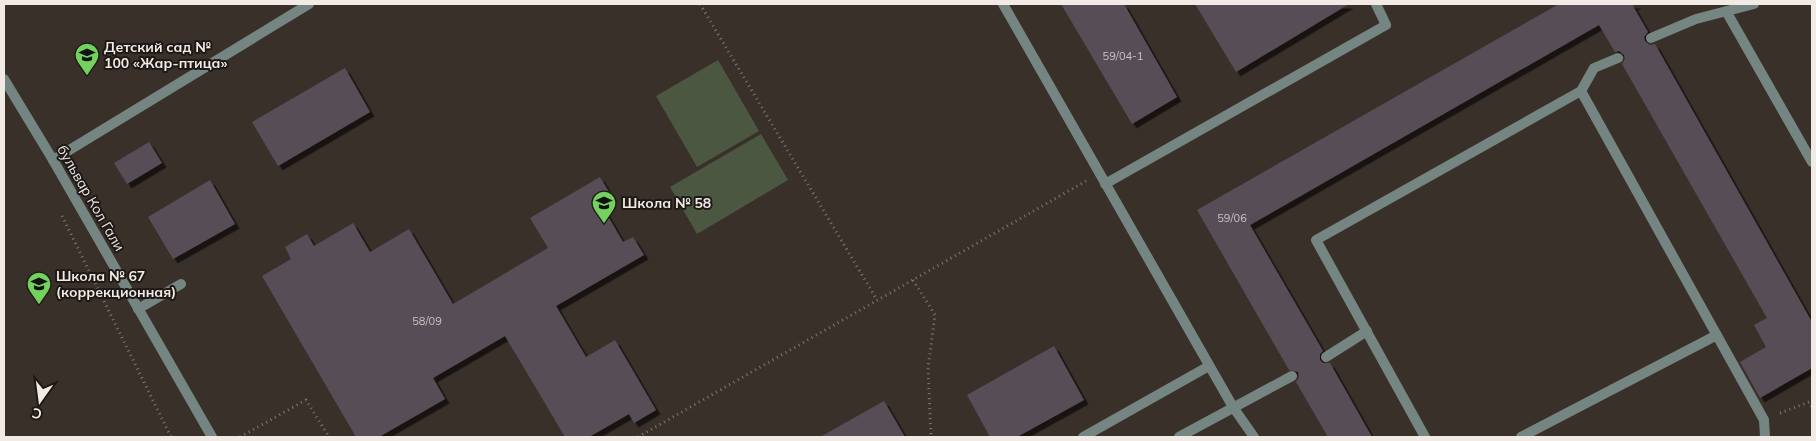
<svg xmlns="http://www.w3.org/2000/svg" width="1816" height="441" font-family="Mulish,sans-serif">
  <defs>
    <filter id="shadow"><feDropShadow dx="4.5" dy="4.5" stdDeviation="0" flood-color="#0009"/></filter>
  </defs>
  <rect width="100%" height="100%" fill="#3a302a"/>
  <path fill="#4c5742" d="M 718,60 L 759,131 L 697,167 L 656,96 Z
    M 761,134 L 788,180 L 697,234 L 670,187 Z"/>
  <path fill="#564d56" filter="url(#shadow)" d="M 1061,4 L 1124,4 L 1177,97 L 1132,124 Z
    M 1195,4 L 1349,4 L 1236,72 Z
    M 1559,4 L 1637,4 L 1633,6 L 1648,32 L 1644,37 L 1645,41 L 1650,45 L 1655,44 L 1812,322 L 1812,368 L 1760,398 L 1740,362 L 1766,347 L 1754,325 L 1767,318 L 1622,64 L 1625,59 L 1624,55 L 1619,51 L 1615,52 L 1599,25 L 1250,225 L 1323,351 L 1320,354 L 1320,360 L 1323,363 L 1330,363 L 1372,437 L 1328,437 L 1296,382 L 1299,377 L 1298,372 L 1289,370 L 1197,210 Z
    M 345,68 L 370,112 L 278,166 L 252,122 Z
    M 149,142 L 162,163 L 127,184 L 114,163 Z
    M 600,177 L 612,197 L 601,204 L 623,242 L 633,237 L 644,255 L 556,306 L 586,357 L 615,340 L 656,410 L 634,423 L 629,414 L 589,437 L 565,437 L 505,336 L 433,378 L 445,399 L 379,437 L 356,437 L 262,276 L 291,259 L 285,247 L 307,234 L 314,246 L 353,223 L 370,252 L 409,229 L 453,304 L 548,248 L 530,218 Z
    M 210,180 L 235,224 L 173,259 L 148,217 Z
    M 1054,346 L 1084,400 L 1017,437 L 990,437 L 967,395 Z
    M 884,401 L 905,437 L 820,437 Z"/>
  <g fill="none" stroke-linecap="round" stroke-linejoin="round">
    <path stroke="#807771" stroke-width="3" stroke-dasharray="1 4" stroke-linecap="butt" d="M 700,4 L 877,300
      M 62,216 L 171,437
      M 913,280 L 935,315 L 928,368 L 931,437
      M 1780,413 L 1809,402 L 1812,407
      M 240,437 L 306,400 L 329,437
      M 638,437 L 1086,181"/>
    <path stroke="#758582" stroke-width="10" d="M 1003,4 L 1233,407 L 1254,437
      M 1726,11 L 1812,162
      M 1651,38 L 1696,19 L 1754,4
      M 1581,91 L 1764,420 L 1765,437
      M 53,160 L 309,4
      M 1105,184 L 1386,25 L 1376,4
      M 138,309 L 181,284
      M 1326,357 L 1367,331
      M 1083,437 L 1209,366
      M 1179,437 L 1292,376
      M 1425,437 L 1316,240 L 1581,91 L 1594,68 L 1618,58
      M 1521,437 L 1717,335"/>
    <path stroke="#758582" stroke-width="10" d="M 4,79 L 53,160 L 212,437"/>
  </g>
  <defs>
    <symbol id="school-pin" viewBox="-11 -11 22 30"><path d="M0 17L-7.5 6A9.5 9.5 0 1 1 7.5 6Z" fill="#73d25d" stroke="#1e1916"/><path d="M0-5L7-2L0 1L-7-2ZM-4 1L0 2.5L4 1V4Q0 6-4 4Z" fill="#111"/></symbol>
  </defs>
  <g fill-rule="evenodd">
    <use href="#school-pin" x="73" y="41" width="28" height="38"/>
    <use href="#school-pin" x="590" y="189" width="28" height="38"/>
    <use href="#school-pin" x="25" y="270" width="28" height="38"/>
  </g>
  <g text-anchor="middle" stroke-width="4" stroke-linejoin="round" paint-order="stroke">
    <g font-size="11" fill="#cac3c1">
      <text x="1123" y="60">59/04-1</text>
      <text x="1232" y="222">59/06</text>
      <text x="427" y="325">58/09</text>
    </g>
    <g font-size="14" font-weight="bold" fill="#f1eae5" stroke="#1e1916" text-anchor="start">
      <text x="104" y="52">Детский сад №<tspan x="104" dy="16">100 «Жар-птица»</tspan></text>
      <text x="622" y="208">Школа № 58</text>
      <text x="56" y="281">Школа № 67<tspan x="56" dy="16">(коррекционная)</tspan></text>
    </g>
    <g font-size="14" fill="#f1eae5" stroke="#1e1916">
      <text transform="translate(91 198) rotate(60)" y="5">бульвар Кол Гали</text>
    </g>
  </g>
  <rect width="1816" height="441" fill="none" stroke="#f1eae5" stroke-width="10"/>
  <g transform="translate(40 401) rotate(194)" stroke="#1e1916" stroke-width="4" paint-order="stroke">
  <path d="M0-4L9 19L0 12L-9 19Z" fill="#f1eae5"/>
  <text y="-8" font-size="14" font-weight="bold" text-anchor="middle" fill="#f1eae5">С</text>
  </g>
</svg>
